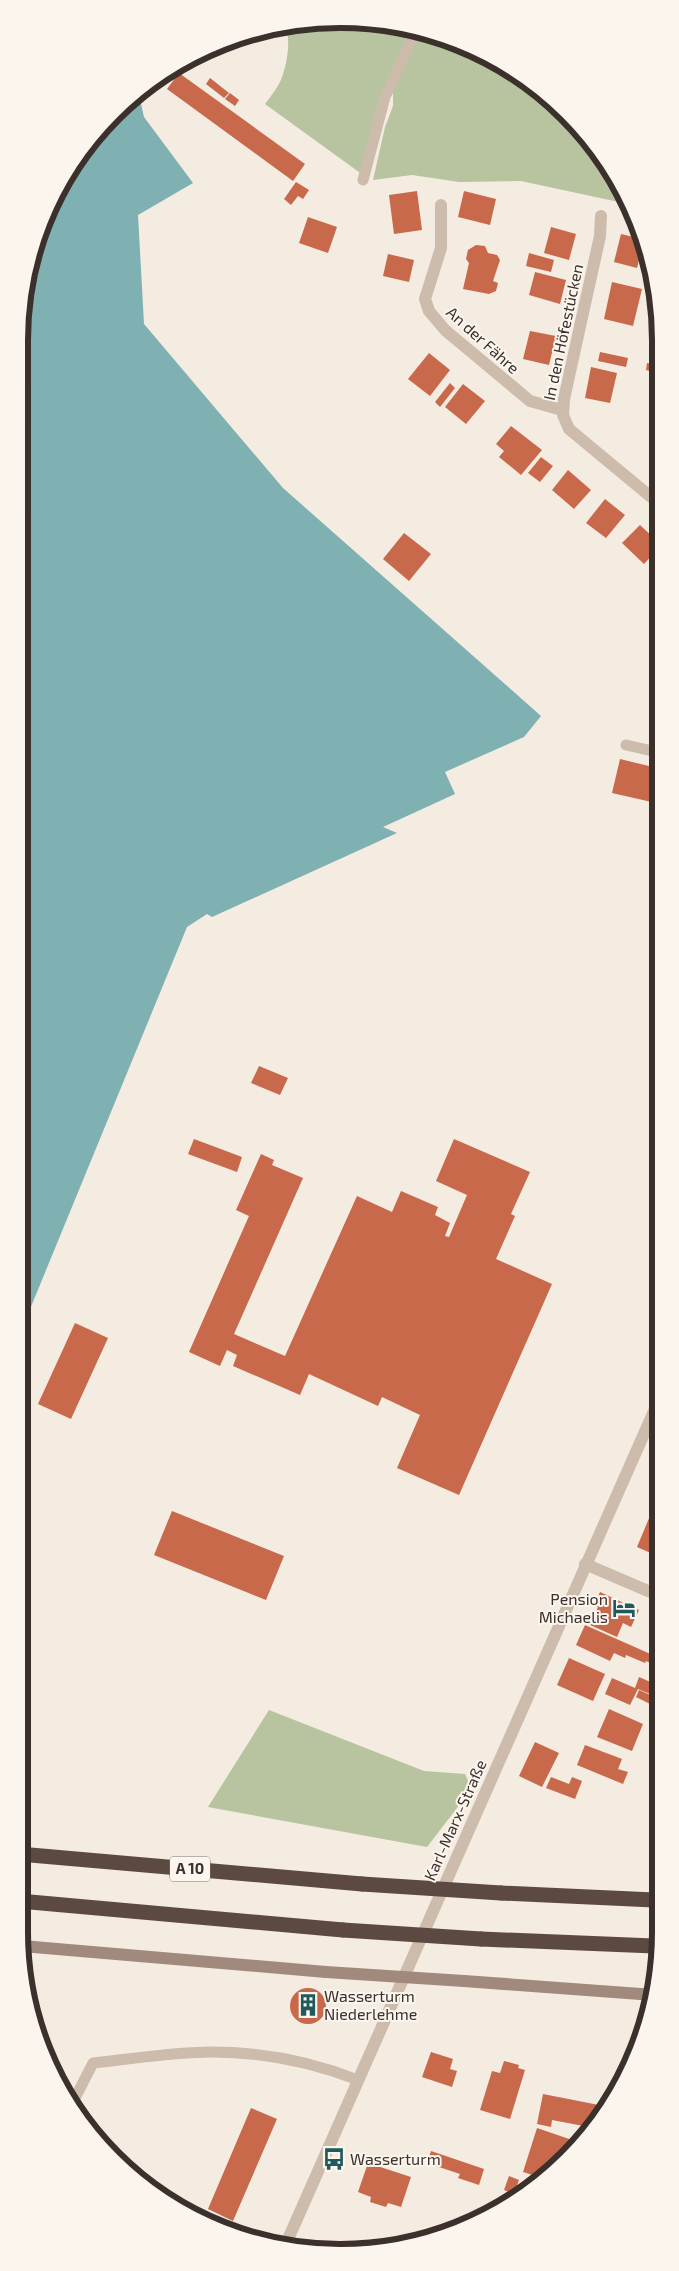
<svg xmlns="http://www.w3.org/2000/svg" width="679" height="2271" font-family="'Exo 2',sans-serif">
  <rect width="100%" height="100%" fill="#f4ebe1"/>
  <path fill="#b8c4a0" d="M 284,25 L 402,25 L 500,62 L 580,128 L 628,204 L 521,181 L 459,182 L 412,175 L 373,180 L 385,127 L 393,106 L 393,93 L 384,102 L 363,175 L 265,104 C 271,96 279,86 282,77 C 287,64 292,36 284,25 Z
    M 269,1710 L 424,1771 L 465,1774 L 469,1783 L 457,1808 L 427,1847 L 208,1807 Z"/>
  <path fill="#7fb0b2" d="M 139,95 L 144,117 L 193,183 L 138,215 L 144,324 L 283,488 L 541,716 L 524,737 L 445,772 L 455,794 L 383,827 L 397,833 L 212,917 L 207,914 L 187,927 L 21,1331 L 25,277 L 73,161 Z"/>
  <path fill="#c8694b" d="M 179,73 L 305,164 L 293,181 L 167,89 Z
    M 210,78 L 229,93 L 224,98 L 206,84 Z
    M 230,93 L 239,100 L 235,106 L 225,99 Z
    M 296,182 L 309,190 L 303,199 L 298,196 L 291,205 L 284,199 Z
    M 417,191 L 422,230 L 394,234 L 389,195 Z
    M 464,191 L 496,199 L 490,225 L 458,217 Z
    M 308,217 L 337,227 L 328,253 L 299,243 Z
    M 551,227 L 576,234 L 569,260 L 544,253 Z
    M 621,234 L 642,239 L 643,244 L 637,268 L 614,262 Z
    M 476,245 L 485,246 L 488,253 L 497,255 L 500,260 L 493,281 L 498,283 L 496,291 L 489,294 L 463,289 L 469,263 L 466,259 L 468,250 Z
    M 529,253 L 554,260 L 551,272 L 526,266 Z
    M 388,254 L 414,260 L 409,282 L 383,276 Z
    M 535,272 L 566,280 L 560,304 L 529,295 Z
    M 612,282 L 642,289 L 633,326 L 604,319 Z
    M 530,331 L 556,336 L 549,365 L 523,359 Z
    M 600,352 L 628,358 L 626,367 L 598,361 Z
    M 429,353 L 450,370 L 430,396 L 408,379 Z
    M 647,363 L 657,365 L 657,373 L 646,370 Z
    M 591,367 L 617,373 L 610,403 L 585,398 Z
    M 450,383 L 455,388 L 440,407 L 435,402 Z
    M 463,384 L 485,401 L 466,424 L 445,407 Z
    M 511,426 L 542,450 L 521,475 L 499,457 L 504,451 L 496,444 Z
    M 541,457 L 553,466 L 540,482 L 528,473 Z
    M 568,470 L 591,490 L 574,509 L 552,490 Z
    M 605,499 L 625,515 L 606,538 L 586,523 Z
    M 640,525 L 657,541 L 657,550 L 644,564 L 622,543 Z
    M 404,533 L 431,554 L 409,581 L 383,559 Z
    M 620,759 L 657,768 L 656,803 L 612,793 Z
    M 259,1066 L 288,1078 L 280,1095 L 251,1083 Z
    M 194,1139 L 242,1157 L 237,1172 L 188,1154 Z
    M 454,1139 L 530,1172 L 511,1214 L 515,1216 L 496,1259 L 552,1284 L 459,1495 L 397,1468 L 420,1415 L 382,1397 L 378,1406 L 309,1374 L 300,1395 L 233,1366 L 237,1355 L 227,1350 L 220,1366 L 189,1352 L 249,1216 L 236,1210 L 261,1154 L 274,1160 L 272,1165 L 303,1178 L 234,1334 L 285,1356 L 357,1196 L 392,1212 L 401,1191 L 438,1207 L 435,1215 L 450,1223 L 445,1236 L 449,1237 L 467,1195 L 436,1181 Z
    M 75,1323 L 108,1338 L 71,1419 L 38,1404 Z
    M 655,1504 L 655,1555 L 637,1547 Z
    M 172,1511 L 284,1556 L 266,1600 L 154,1555 Z
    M 600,1592 L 639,1610 L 631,1627 L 623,1623 L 617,1637 L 590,1625 L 598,1607 L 594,1606 Z
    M 585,1625 L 655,1656 L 655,1665 L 646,1661 L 645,1663 L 626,1655 L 625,1658 L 614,1653 L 610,1661 L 576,1645 Z
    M 569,1658 L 605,1674 L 593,1701 L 557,1685 Z
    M 639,1677 L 655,1684 L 655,1696 L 638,1689 L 630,1705 L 605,1694 L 612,1678 L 635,1688 Z
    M 639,1690 L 655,1697 L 652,1705 L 636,1697 Z
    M 609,1709 L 643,1724 L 632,1751 L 597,1737 Z
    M 535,1742 L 559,1753 L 542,1787 L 519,1776 Z
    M 585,1745 L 622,1759 L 618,1769 L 628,1772 L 623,1784 L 577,1765 Z
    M 551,1777 L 569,1784 L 572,1777 L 582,1781 L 575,1799 L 546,1788 Z
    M290 2006a18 18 0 1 1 36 0a18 18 0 1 1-36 0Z
    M 431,2052 L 453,2059 L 450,2069 L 457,2071 L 452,2087 L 422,2077 Z
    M 504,2061 L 519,2065 L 518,2068 L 525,2070 L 510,2119 L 480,2110 L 492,2071 L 500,2073 Z
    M 543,2094 L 604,2106 L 603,2113 L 589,2127 L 552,2120 L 551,2127 L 537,2124 Z
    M 251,2108 L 277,2119 L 233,2221 L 208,2209 Z
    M 537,2128 L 575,2141 L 539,2177 L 523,2172 Z
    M 431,2151 L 484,2169 L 479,2185 L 458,2178 L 460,2174 L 427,2163 Z
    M 368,2163 L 411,2177 L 401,2207 L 388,2203 L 386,2207 L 370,2202 L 371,2197 L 358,2192 Z
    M 509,2176 L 519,2180 L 514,2194 L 504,2190 Z"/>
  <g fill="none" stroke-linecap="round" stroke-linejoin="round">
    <path stroke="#cdbbac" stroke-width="11" d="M 363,180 L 385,97 L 416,30
      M 626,745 L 657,752
      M 73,2102 L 93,2063 C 132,2059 172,2052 212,2052 C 261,2052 312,2062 358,2080"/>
    <path stroke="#cdbbac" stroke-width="12" d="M 441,205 L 441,248 L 425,299 L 429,311 L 445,330 L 530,401 L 562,410
      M 601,216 L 600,236 L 564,399 L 563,415 L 569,429 L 657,502
      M 585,1564 L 655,1594
      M 287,2243 L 303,2249"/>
    <path stroke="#cdbbac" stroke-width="12" d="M 285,2246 L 655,1409"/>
    <path stroke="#a18a7d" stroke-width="12" d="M 22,1946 L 326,1972
      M 464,1981 L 654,1995"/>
    <path stroke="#5c4a42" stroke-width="15" d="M 19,1854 L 362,1884
      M 501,1893 L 654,1900
      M 19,1901 L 343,1930
      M 481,1939 L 654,1946"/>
    <path stroke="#a18a7d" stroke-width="12" d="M 326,1972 L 464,1981"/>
    <path stroke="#5c4a42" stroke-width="15" d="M 362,1884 L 501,1893
      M 343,1930 L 481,1939"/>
  </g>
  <defs>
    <symbol id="hotel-bare" viewBox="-9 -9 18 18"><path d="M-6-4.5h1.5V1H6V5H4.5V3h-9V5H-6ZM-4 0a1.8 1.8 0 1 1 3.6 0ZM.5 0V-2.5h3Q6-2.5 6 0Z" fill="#1f5a5e" stroke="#fbf5ee" stroke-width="2.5" paint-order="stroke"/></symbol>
    <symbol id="building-bare" viewBox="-9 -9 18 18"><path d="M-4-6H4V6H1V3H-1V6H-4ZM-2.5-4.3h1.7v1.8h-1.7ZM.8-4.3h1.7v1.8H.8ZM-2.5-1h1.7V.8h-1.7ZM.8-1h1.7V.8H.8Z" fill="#1f5a5e" stroke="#fbf5ee" stroke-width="2.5" paint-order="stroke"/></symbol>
    <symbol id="bus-bare" viewBox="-9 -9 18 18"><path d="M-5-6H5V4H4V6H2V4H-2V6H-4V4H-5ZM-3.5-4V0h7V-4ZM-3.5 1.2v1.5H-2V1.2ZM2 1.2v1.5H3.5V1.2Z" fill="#1f5a5e" stroke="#fbf5ee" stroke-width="2.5" paint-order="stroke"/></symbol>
  </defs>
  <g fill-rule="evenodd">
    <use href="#hotel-bare" x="608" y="1592" width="32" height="32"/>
    <use href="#building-bare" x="292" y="1989" width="32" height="32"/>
    <use href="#bus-bare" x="318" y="2143" width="32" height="32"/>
  </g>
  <g text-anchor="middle" stroke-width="4" stroke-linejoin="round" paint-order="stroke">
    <rect fill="#fbf5ee" stroke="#756b66" stroke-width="1" x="170" y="1856.5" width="40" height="25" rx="4"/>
    <g font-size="15" font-weight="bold" fill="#3b302b">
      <text x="190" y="1874">A 10</text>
    </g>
    <g font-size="16" fill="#3b302b" stroke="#fbf5ee">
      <text transform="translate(563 332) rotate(-78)" y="6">In den Höfestücken</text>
      <text transform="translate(483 340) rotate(42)" y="6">An der Fähre</text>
      <text transform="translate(455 1820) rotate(-66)" y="6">Karl-Marx-Straße</text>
    </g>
    <g font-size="16" fill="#3b302b" stroke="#fbf5ee" text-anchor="start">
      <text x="608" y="1605" text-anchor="end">Pension<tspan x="608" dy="18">Michaelis</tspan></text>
      <text x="324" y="2002">Wasserturm<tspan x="324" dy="18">Niederlehme</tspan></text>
      <text x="350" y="2165">Wasserturm</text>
    </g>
  </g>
  <path d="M0 0H679V2271H0ZM340 28H340A312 312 0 0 1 652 340V1932A312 312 0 0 1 340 2244H340A312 312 0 0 1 28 1932V340A312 312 0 0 1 340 28Z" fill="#fbf5ee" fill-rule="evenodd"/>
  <path fill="none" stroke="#3b302b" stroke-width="6" d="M340 28H340A312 312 0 0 1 652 340V1932A312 312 0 0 1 340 2244H340A312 312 0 0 1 28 1932V340A312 312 0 0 1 340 28Z"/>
</svg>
